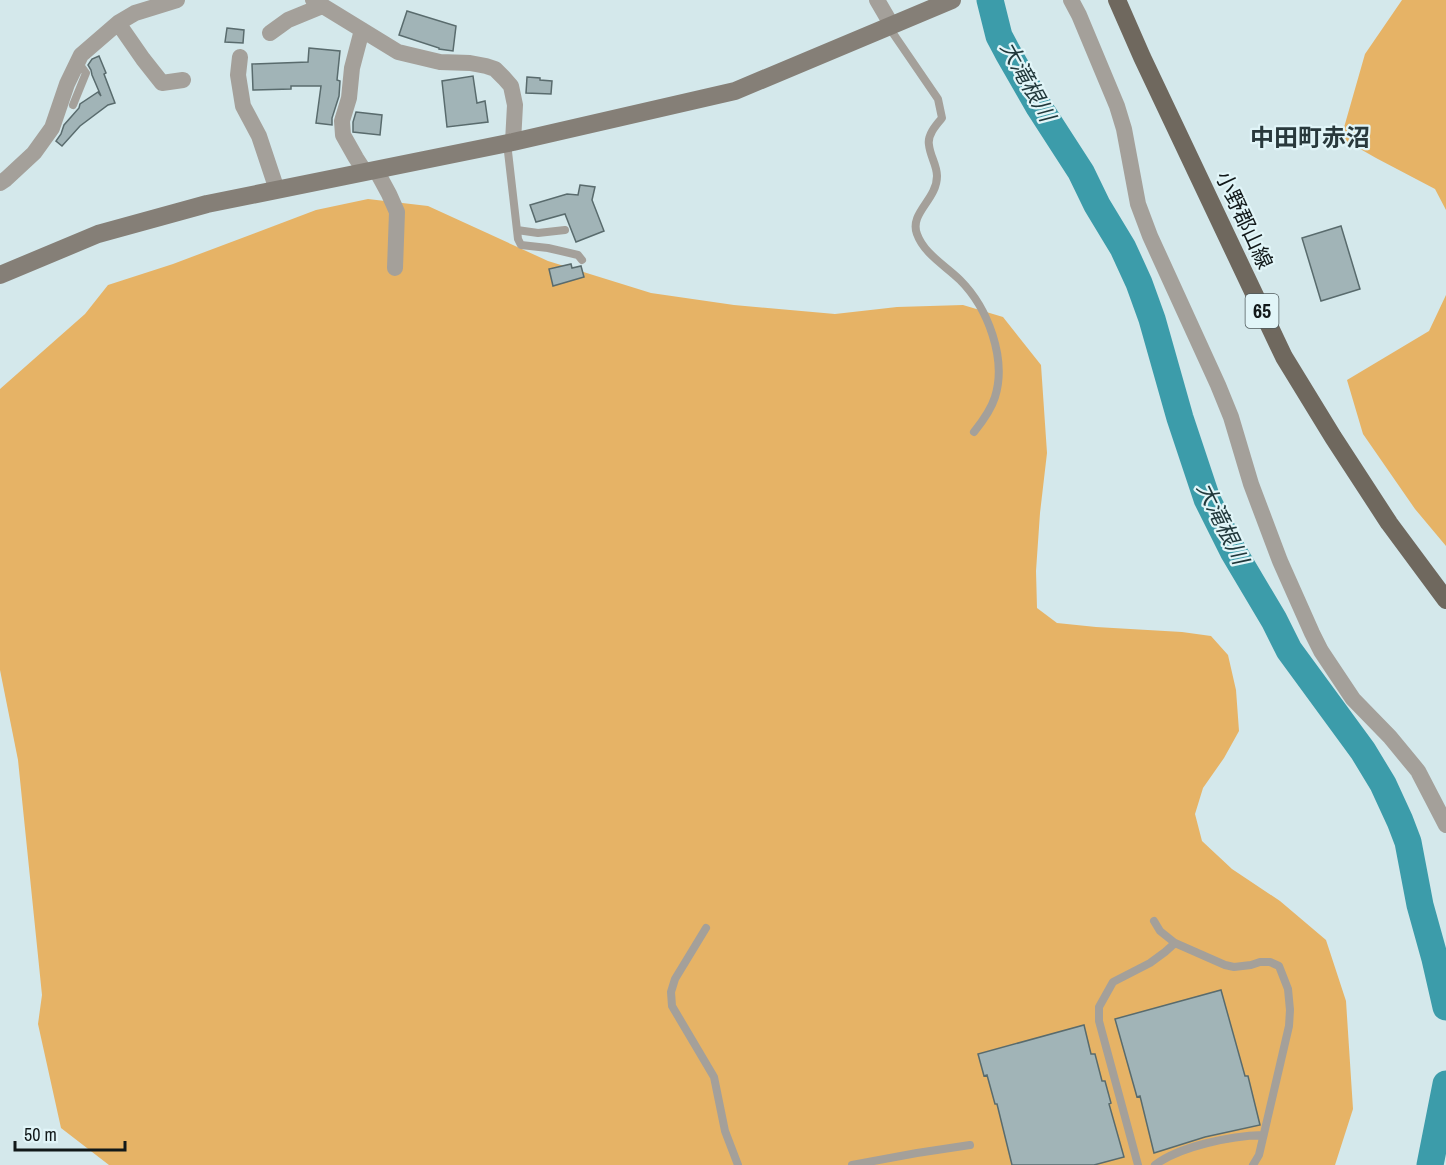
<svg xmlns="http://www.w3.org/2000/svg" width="1446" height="1165" font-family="'Archivo Narrow','Noto Sans JP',sans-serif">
  <rect width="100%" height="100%" fill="#d4e8eb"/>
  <path fill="#e6b366" d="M 1402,0 L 1446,0 L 1446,210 L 1435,189 L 1376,158 L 1341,138 L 1365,54 Z
    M 368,199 L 428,206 L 548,261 L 651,293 L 734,305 L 835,314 L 897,307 L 963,305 L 1003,317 L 1041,365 L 1047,453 L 1040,513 L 1036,571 L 1037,608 L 1057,623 L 1096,627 L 1182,632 L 1211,636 L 1228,655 L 1236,690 L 1239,731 L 1224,758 L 1203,788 L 1195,814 L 1202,841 L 1232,869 L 1280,901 L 1326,940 L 1346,1001 L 1353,1109 L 1335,1165 L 109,1165 L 61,1128 L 38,1024 L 42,995 L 18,760 L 0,670 L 0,389 L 85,314 L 108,285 L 173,264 L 316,210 Z
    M 1446,295 L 1446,546 L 1415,509 L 1363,434 L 1347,380 L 1429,331 Z"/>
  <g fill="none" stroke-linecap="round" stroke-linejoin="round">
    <path stroke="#3c9caa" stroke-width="27" d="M 990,0 L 999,36 L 1008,53 L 1039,107 L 1081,172 L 1097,205 L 1123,248 L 1139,283 L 1152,319 L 1180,418 L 1207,499 L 1233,551 L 1274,620 L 1289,650 L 1363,751 L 1383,784 L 1400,821 L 1408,842 L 1420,905 L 1435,959 L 1446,1007
      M 1430,1165 L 1446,1084"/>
  </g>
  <path fill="#a1b4b7" stroke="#596b6d" stroke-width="1.5" d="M 407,11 L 456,26 L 453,51 L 439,49 L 439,48 L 399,35 Z
    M 227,28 L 244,30 L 243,43 L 225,42 Z
    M 309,48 L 340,51 L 337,80 L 340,81 L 339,96 L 332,118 L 332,125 L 316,123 L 321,86 L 291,86 L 291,89 L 253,90 L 252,64 L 308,62 Z
    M 99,56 L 106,73 L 104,74 L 115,103 L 108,105 L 80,126 L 62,146 L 56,141 L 61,134 L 64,125 L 79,108 L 80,104 L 98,92 L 101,96 L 92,75 L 91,70 L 88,65 L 92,59 Z
    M 473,76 L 477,103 L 485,101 L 488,122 L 447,127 L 442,81 Z
    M 527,77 L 540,78 L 540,80 L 552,81 L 551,94 L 526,93 Z
    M 356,112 L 382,115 L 380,135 L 353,132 L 353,122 Z
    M 580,185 L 595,187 L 592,200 L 604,231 L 576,242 L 565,214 L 536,222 L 530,205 L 567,194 L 578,195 Z
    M 1341,226 L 1360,289 L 1321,301 L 1302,238 Z
    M 571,264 L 572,268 L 581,266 L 584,277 L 553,286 L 549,269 Z
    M 1221,990 L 1245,1076 L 1248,1076 L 1260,1125 L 1205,1137 L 1154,1153 L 1140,1096 L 1137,1097 L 1115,1019 Z
    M 1084,1025 L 1091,1054 L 1095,1054 L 1102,1081 L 1105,1081 L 1111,1103 L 1109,1104 L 1124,1157 L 1094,1165 L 1012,1165 L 997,1104 L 995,1104 L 987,1075 L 984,1076 L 978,1054 Z"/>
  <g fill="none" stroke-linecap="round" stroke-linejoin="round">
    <path stroke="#a4a09a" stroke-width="8" d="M 888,26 L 938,99 L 942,118 C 936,125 927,135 929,145 C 930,156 937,165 937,176 C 937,200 909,213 917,234 C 924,254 946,266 960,280 C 988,308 1007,359 995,397 C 991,410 982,422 974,432
      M 73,105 L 86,73 L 78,62
      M 507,143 L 518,239 L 521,245 L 548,248 L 578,255 L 582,260
      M 517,230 L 538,233 L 565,230
      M 1154,921 L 1160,931 L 1175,943 L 1225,965 L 1234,967 L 1251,965 L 1260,962 L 1270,962 L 1279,966 L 1288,989 L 1290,1010 L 1289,1026 L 1259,1155 L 1253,1165
      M 706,928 L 675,979 L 671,992 L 672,1006 L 714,1077 L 725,1131 L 738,1165
      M 852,1165 L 917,1153 L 970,1145
      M 1138,1165 L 1099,1021 L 1099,1007 L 1113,982 L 1150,963 L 1165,952 L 1175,943
      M 1155,1165 C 1180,1146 1231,1136 1263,1135"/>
    <path stroke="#a4a09a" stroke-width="16" d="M 313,0 L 398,52 L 440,62 L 470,63 L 486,66 L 495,69 L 504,78 L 511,86 L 515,105 L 513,142
      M 877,0 L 891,24
      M 1071,0 L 1079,15 L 1117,106 L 1124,129 L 1138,204 L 1150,236 L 1218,385 L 1231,417 L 1251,484 L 1280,561 L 1312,633 L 1321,651 L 1353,699 L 1390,737 L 1418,771 L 1446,825
      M 118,23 L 143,59 L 162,83 L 183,80
      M 362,30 L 352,68 L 349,98 L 342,121 L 343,135 L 356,158 L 365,172
      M 270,33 L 288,20 L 322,6
      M 240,57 L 238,75 L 243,106 L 259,136 L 277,190
      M 376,170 L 389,194 L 397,212 L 395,268
      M 0,183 L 6,179 L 34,153 L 52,128 L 67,84 L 81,55 L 118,23 L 135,13 L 177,0"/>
    <path stroke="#857f77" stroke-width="18" d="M 0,275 L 98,234 L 207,204 L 513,142 L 735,91 L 952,0"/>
    <path stroke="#6f685e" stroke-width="18" d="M 1117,0 L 1142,57 L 1284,357 L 1333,437 L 1389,523 L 1446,600"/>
  </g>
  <g text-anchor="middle" stroke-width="4.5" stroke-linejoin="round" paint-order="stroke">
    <rect fill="#e1f5f8" stroke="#4f5a5c" stroke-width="1.5" x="1245.5" y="294" width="33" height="34" rx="4.5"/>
    <g font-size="20" font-weight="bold" fill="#111819">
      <text x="1262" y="318">65</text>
    </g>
    <g font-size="21" fill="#111819" stroke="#e1f5f8">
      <text transform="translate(1244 220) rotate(65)" y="7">小野郡山線</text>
    </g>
    <g font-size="22" font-style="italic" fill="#21383b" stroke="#e1f5f8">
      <text transform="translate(1028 81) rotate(61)" y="8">大滝根川</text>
      <text transform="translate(1223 523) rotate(64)" y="8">大滝根川</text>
    </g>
    <g font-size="24" font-weight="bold" fill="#29393c" stroke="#e1f5f8">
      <text x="1310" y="146">中田町赤沼</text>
    </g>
  </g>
  <path d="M15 1141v9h110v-9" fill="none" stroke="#111819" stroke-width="3"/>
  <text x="24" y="1141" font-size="18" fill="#111819" stroke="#e1f5f8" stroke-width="4.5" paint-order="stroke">50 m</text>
</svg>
